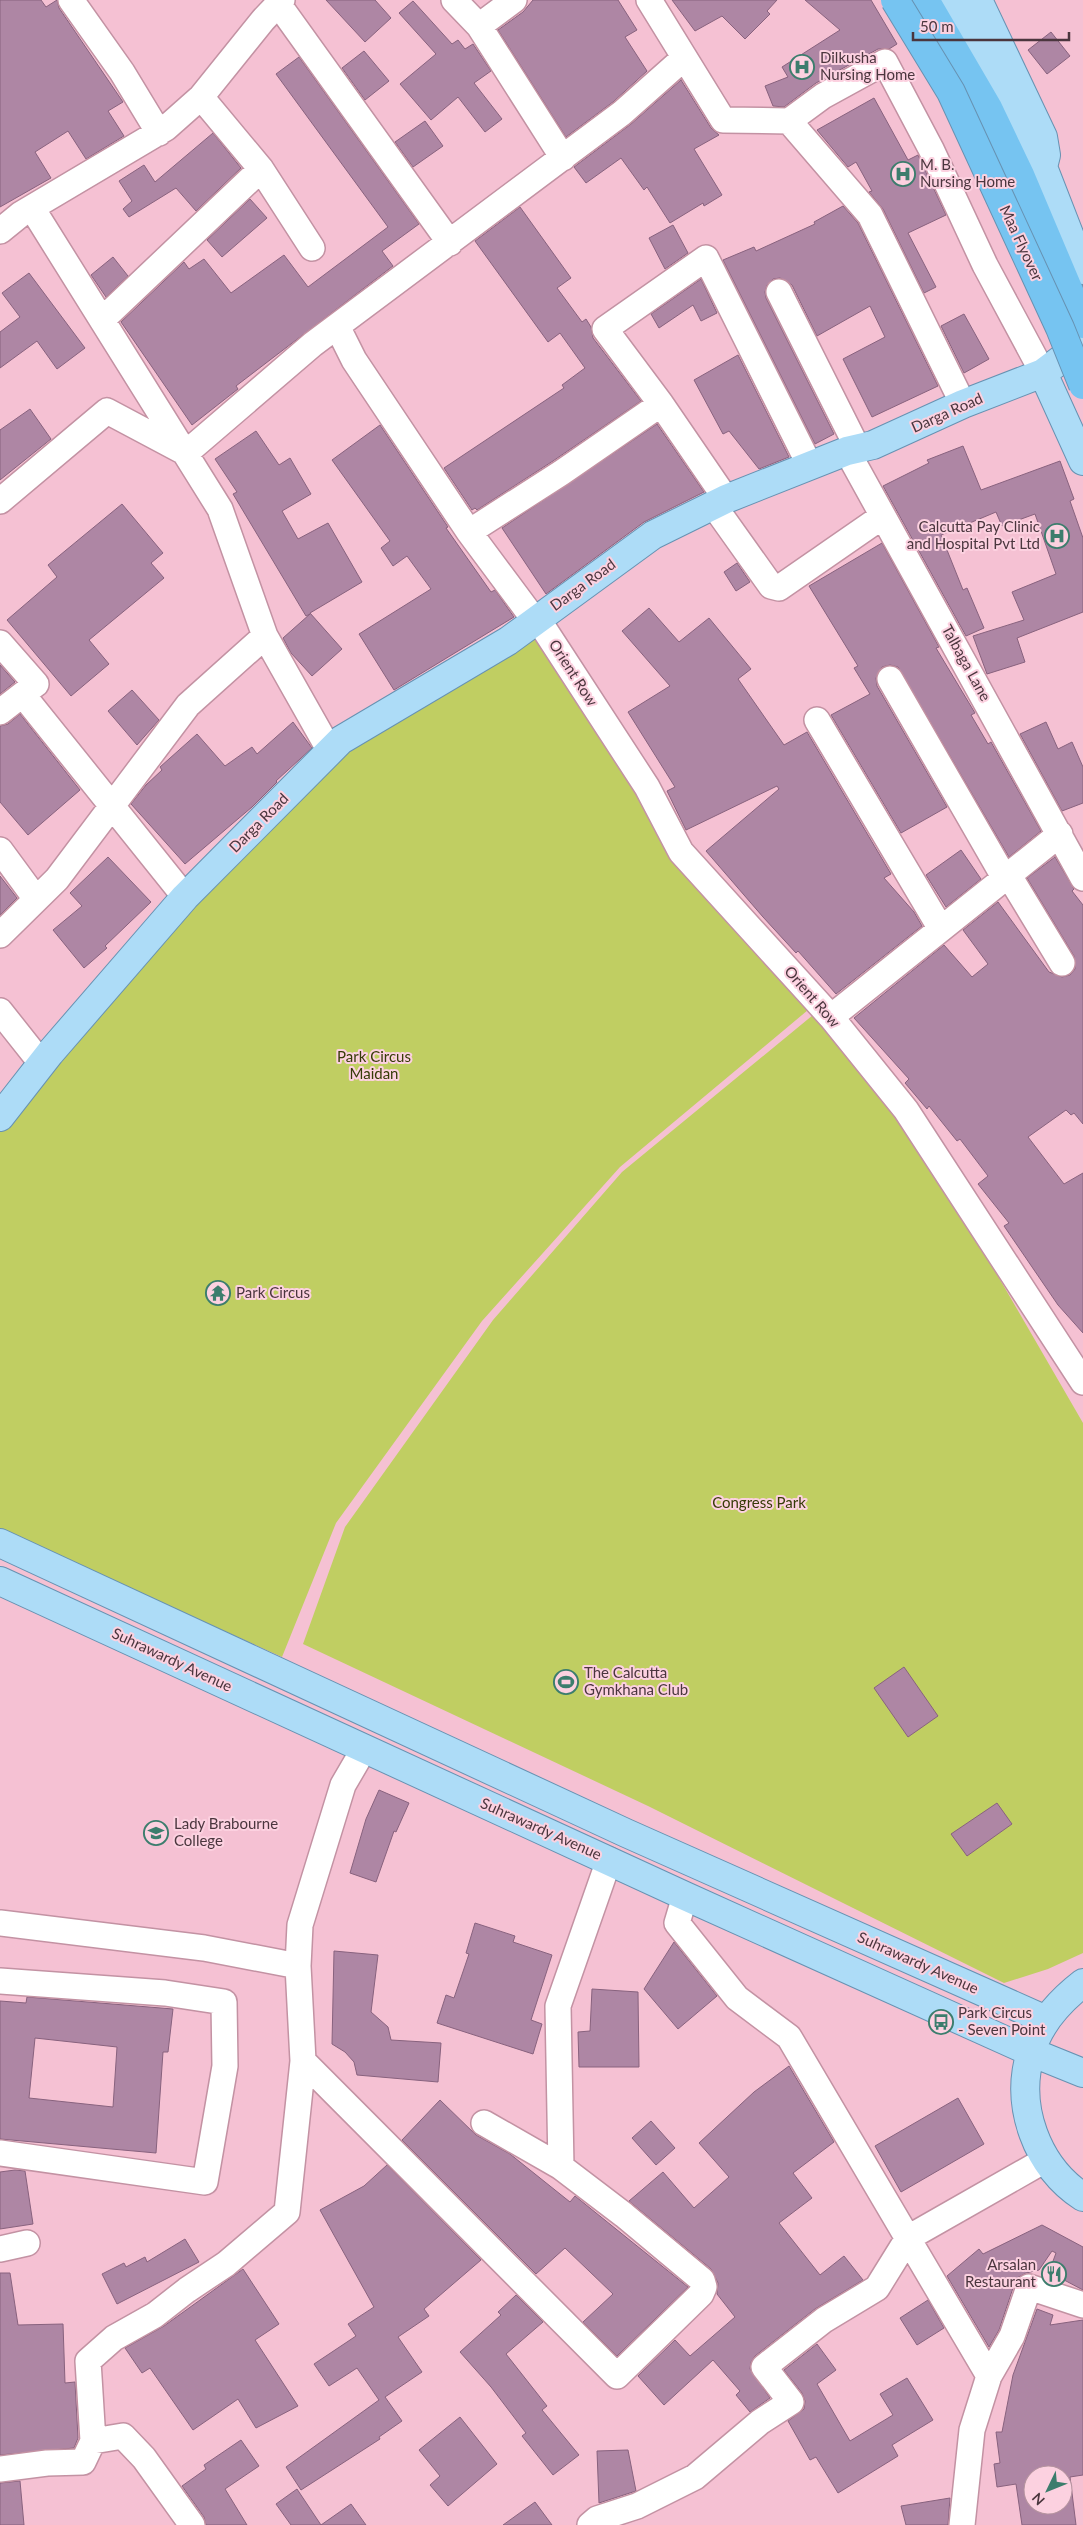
<svg xmlns="http://www.w3.org/2000/svg" width="1083" height="2525" font-family="Lato,sans-serif">
  <rect width="100%" height="100%" fill="#f5c1d3"/>
  <path fill="#c0ce62" d="M 537,636 L 636,785 L 670,858 L 808,1010 L 620,1167 L 482,1321 L 336,1523 L 282,1657 L 0,1530 L 0,1130 L 193,888 L 348,749 Z
    M 813,1015 L 877,1090 L 969,1226 L 1083,1423 L 1083,1953 L 1048,1969 L 1004,1983 L 648,1806 L 303,1644 L 345,1527 L 493,1320 L 622,1172 Z"/>
  <path fill="#ae86a4" stroke="#88627e" fill-rule="evenodd" d="M 0,0 L 41,0 L 46,7 L 57,0 L 59,8 L 123,102 L 108,111 L 124,136 L 86,159 L 68,131 L 35,152 L 51,178 L 0,207 Z
    M 326,0 L 375,0 L 391,18 L 365,42 Z
    M 533,0 L 618,0 L 637,30 L 625,37 L 647,71 L 613,102 L 566,137 L 498,30 L 523,12 Z
    M 672,0 L 777,0 L 767,11 L 770,14 L 745,39 L 722,16 L 695,31 Z
    M 805,0 L 871,0 L 897,44 L 889,49 L 878,49 L 816,83 L 784,107 L 773,106 L 765,86 L 788,77 L 782,67 L 840,30 Z
    M 413,1 L 452,44 L 458,40 L 465,49 L 473,44 L 491,71 L 474,83 L 502,119 L 485,132 L 458,97 L 431,120 L 400,84 L 436,54 L 399,13 Z
    M 1051,32 L 1070,56 L 1047,74 L 1028,50 Z
    M 364,51 L 389,81 L 365,100 L 342,68 Z
    M 299,57 L 419,224 L 382,251 L 393,266 L 236,386 L 238,389 L 192,425 L 121,322 L 184,262 L 189,269 L 204,259 L 231,293 L 284,255 L 308,287 L 388,227 L 276,74 Z
    M 681,80 L 711,128 L 719,135 L 694,149 L 722,195 L 704,206 L 703,203 L 670,223 L 647,187 L 644,190 L 621,158 L 586,183 L 574,167 L 631,124 Z
    M 874,98 L 908,160 L 918,155 L 946,215 L 908,233 L 936,287 L 924,293 L 883,209 L 869,192 L 872,191 L 856,162 L 848,167 L 817,130 Z
    M 425,121 L 443,146 L 413,167 L 395,142 Z
    M 213,133 L 241,168 L 196,211 L 176,188 L 129,217 L 123,209 L 132,201 L 119,181 L 144,165 L 155,182 Z
    M 250,199 L 267,218 L 222,257 L 207,240 Z
    M 843,206 L 858,223 L 938,386 L 872,417 L 843,359 L 885,337 L 870,306 L 817,336 L 792,285 L 780,278 L 773,279 L 767,285 L 765,292 L 766,298 L 834,434 L 815,444 L 723,260 L 754,247 L 756,251 L 815,224 L 814,222 Z
    M 520,207 L 571,278 L 557,288 L 582,322 L 586,319 L 591,327 L 593,338 L 641,401 L 553,461 L 477,510 L 475,508 L 472,510 L 444,468 L 564,388 L 562,385 L 585,368 L 560,333 L 548,342 L 475,241 Z
    M 673,225 L 688,253 L 665,269 L 649,238 Z
    M 113,257 L 128,276 L 106,297 L 91,275 Z
    M 29,273 L 85,348 L 57,369 L 37,341 L 0,368 L 0,332 L 20,317 L 2,293 Z
    M 701,279 L 717,313 L 701,321 L 693,305 L 659,328 L 651,314 Z
    M 964,314 L 989,359 L 964,373 L 941,326 Z
    M 738,355 L 789,457 L 759,469 L 729,431 L 723,434 L 694,380 Z
    M 30,409 L 51,439 L 0,480 L 0,430 Z
    M 657,424 L 704,492 L 644,522 L 546,594 L 502,528 Z
    M 380,425 L 448,527 L 446,528 L 491,592 L 495,590 L 514,617 L 394,690 L 359,634 L 431,589 L 407,556 L 393,566 L 381,548 L 390,541 L 332,460 Z
    M 256,431 L 279,465 L 290,458 L 311,494 L 282,511 L 298,539 L 328,523 L 362,582 L 310,613 L 342,649 L 312,676 L 291,653 L 283,638 L 310,614 L 306,616 L 233,494 L 237,492 L 215,459 Z
    M 963,446 L 981,490 L 1060,461 L 1074,499 L 1070,501 L 1083,538 L 1083,612 L 1017,638 L 1025,662 L 987,674 L 973,636 L 1024,620 L 1012,592 L 1056,574 L 1035,514 L 1002,526 L 996,512 L 941,535 L 963,590 L 967,588 L 984,628 L 966,636 L 883,486 L 929,463 L 927,460 Z
    M 122,504 L 163,553 L 151,563 L 164,578 L 89,640 L 109,664 L 71,696 L 7,620 L 57,577 L 48,565 Z
    M 882,543 L 939,647 L 936,648 L 975,713 L 971,715 L 988,744 L 991,742 L 1041,831 L 1009,857 L 898,667 L 890,665 L 882,667 L 876,678 L 877,686 L 947,807 L 901,833 L 831,715 L 870,694 L 854,668 L 858,666 L 809,586 Z
    M 737,563 L 750,582 L 736,591 L 724,572 Z
    M 649,608 L 679,642 L 709,618 L 751,669 L 738,679 L 784,745 L 807,732 L 891,874 L 884,878 L 914,912 L 922,926 L 836,994 L 798,951 L 796,953 L 763,917 L 706,851 L 779,789 L 777,786 L 686,830 L 667,791 L 675,787 L 628,712 L 670,686 L 622,631 Z
    M 0,665 L 15,682 L 0,694 Z
    M 132,690 L 159,720 L 137,745 L 108,711 Z
    M 20,714 L 80,790 L 28,835 L 0,802 L 0,726 L 8,724 Z
    M 293,722 L 312,748 L 276,781 L 277,782 L 252,807 L 185,864 L 131,804 L 146,785 L 162,770 L 160,767 L 197,734 L 225,766 L 252,747 L 257,754 Z
    M 1046,722 L 1058,749 L 1072,742 L 1083,767 L 1083,803 L 1062,811 L 1020,734 Z
    M 961,850 L 981,879 L 946,907 L 926,875 Z
    M 108,857 L 151,902 L 105,946 L 107,948 L 84,968 L 53,930 L 82,906 L 70,893 Z
    M 1055,857 L 1074,889 L 1072,891 L 1083,905 L 1083,1124 L 1074,1113 L 1071,1115 L 1066,1110 L 1028,1137 L 1064,1184 L 1083,1173 L 1083,1333 L 1058,1305 L 1004,1226 L 1009,1223 L 978,1184 L 988,1176 L 960,1139 L 957,1141 L 929,1106 L 927,1109 L 905,1083 L 909,1079 L 854,1018 L 944,945 L 972,977 L 988,964 L 963,930 L 998,902 L 1049,972 L 1062,977 L 1070,975 L 1075,969 L 1074,956 L 1027,878 Z
    M 0,876 L 17,898 L 0,915 Z
    M 904,1667 L 938,1716 L 908,1737 L 874,1688 Z
    M 379,1790 L 409,1803 L 396,1832 L 394,1831 L 376,1882 L 350,1873 L 366,1819 Z
    M 997,1803 L 1012,1824 L 967,1856 L 951,1834 Z
    M 475,1923 L 515,1936 L 513,1942 L 552,1955 L 531,2020 L 542,2024 L 533,2054 L 437,2023 L 446,1995 L 454,1998 L 469,1954 L 466,1953 Z
    M 674,1942 L 717,1996 L 678,2029 L 644,1989 Z
    M 334,1951 L 378,1955 L 371,2012 L 388,2027 L 391,2040 L 441,2043 L 438,2082 L 357,2075 L 354,2062 L 345,2052 L 332,2044 Z
    M 592,1989 L 638,1992 L 639,2067 L 579,2067 L 578,2032 L 590,2031 Z
    M 27,1997 L 173,2009 L 168,2052 L 163,2052 L 156,2153 L 0,2139 L 0,2001 L 26,2003 ZM 35,2038 L 117,2047 L 113,2107 L 29,2098 Z
    M 789,2066 L 834,2142 L 793,2173 L 812,2198 L 779,2223 L 820,2275 L 844,2256 L 863,2280 L 815,2309 L 755,2356 L 751,2362 L 750,2369 L 770,2398 L 750,2412 L 736,2395 L 740,2391 L 713,2360 L 664,2405 L 638,2376 L 675,2340 L 690,2356 L 735,2317 L 717,2294 L 718,2283 L 711,2269 L 629,2201 L 663,2172 L 694,2208 L 729,2177 L 699,2143 L 754,2092 Z
    M 958,2098 L 984,2144 L 901,2192 L 875,2146 Z
    M 440,2100 L 476,2135 L 510,2154 L 570,2202 L 575,2196 L 688,2287 L 617,2356 L 583,2322 L 613,2294 L 565,2248 L 536,2274 L 402,2140 Z
    M 651,2121 L 675,2148 L 656,2165 L 632,2138 Z
    M 387,2165 L 481,2260 L 424,2309 L 429,2316 L 398,2337 L 422,2372 L 385,2397 L 402,2421 L 379,2437 L 380,2439 L 301,2490 L 286,2467 L 379,2400 L 357,2368 L 329,2386 L 314,2364 L 356,2336 L 348,2324 L 374,2307 L 320,2210 L 364,2186 Z
    M 15,2170 L 25,2171 L 33,2224 L 0,2229 L 0,2172 Z
    M 1042,2225 L 1083,2247 L 1083,2290 L 1049,2272 L 1056,2253 L 1052,2251 L 1039,2270 L 1026,2273 L 1008,2283 L 1013,2288 L 999,2330 L 989,2347 L 947,2276 L 979,2249 L 983,2254 Z
    M 185,2239 L 199,2262 L 117,2304 L 102,2274 L 124,2263 L 126,2267 L 145,2257 L 147,2262 Z
    M 243,2269 L 279,2324 L 255,2340 L 298,2406 L 256,2428 L 238,2399 L 193,2430 L 150,2368 L 142,2373 L 125,2348 L 164,2326 Z
    M 0,2273 L 10,2273 L 18,2325 L 63,2324 L 65,2383 L 75,2382 L 78,2438 L 74,2448 L 0,2455 Z
    M 516,2295 L 543,2322 L 506,2354 L 547,2406 L 542,2410 L 579,2455 L 553,2475 L 522,2436 L 526,2433 L 491,2387 L 460,2352 L 501,2315 L 498,2312 Z
    M 928,2300 L 944,2328 L 917,2345 L 900,2318 Z
    M 1037,2309 L 1053,2315 L 1050,2325 L 1083,2320 L 1083,2475 L 1070,2477 L 1076,2525 L 1022,2525 L 1016,2484 L 997,2487 L 994,2464 L 1000,2463 L 996,2432 L 1002,2432 L 1013,2375 ZM 1033,2475 L 1063,2475 L 1063,2505 L 1033,2505 Z
    M 817,2344 L 836,2370 L 817,2384 L 850,2441 L 893,2415 L 880,2394 L 907,2378 L 933,2420 L 892,2445 L 898,2456 L 838,2493 L 816,2457 L 810,2460 L 788,2421 L 804,2409 L 805,2401 L 802,2393 L 784,2370 Z
    M 460,2417 L 497,2464 L 448,2506 L 430,2485 L 440,2476 L 419,2450 Z
    M 241,2440 L 259,2466 L 225,2489 L 247,2525 L 206,2525 L 204,2517 L 182,2486 L 206,2469 L 204,2465 Z
    M 628,2450 L 636,2491 L 599,2503 L 597,2451 Z
    M 20,2481 L 24,2525 L 0,2525 L 0,2483 Z
    M 297,2489 L 321,2525 L 351,2504 L 366,2525 L 291,2525 L 276,2504 Z
    M 950,2498 L 948,2525 L 906,2525 L 901,2506 Z
    M 535,2502 L 552,2525 L 503,2525 Z"/>
  <g fill="none" stroke-linecap="round" stroke-linejoin="round">
    <defs>
      <path id="minor" d="M 71,0 L 122,72 L 159,133
        M 454,0 L 479,26 L 514,0
        M 649,0 L 723,120 L 789,121 L 823,96 L 885,62 L 931,149 L 985,265 L 1043,373
        M 279,5 L 450,243
        M 479,26 L 563,158
        M 201,97 L 261,169 L 312,248
        M 789,121 L 870,215 L 963,404
        M 32,208 L 220,509 L 265,636 L 330,751
        M 0,231 L 21,214 L 166,128 L 201,97 L 263,20 L 282,0
        M 779,292 L 858,449
        M 103,319 L 261,169
        M 338,328 L 354,360 L 469,532 L 536,622
        M 847,451 L 1083,878
        M 726,499 L 661,404 L 605,329 L 706,258 L 810,466
        M 0,501 L 107,411 L 186,453 L 313,344 L 622,113 L 684,58
        M 714,506 L 771,586 L 779,588 L 883,516
        M 469,532 L 561,473 L 661,404
        M 537,618 L 647,787 L 681,852 L 831,1017 L 906,1110 L 1083,1382
        M 0,643 L 36,684 L 0,712
        M 890,679 L 1004,877
        M 31,705 L 185,897
        M 817,720 L 941,929
        M 0,850 L 36,899
        M 1008,874 L 1062,963
        M 0,935 L 57,879 L 188,705 L 265,636
        M 0,1011 L 42,1064
        M 831,1017 L 1060,834
        M 364,1749 L 343,1785 L 300,1925 L 298,1966 L 303,2061 L 617,2376 L 701,2294 L 704,2287 L 702,2280 L 624,2215 L 561,2167 L 484,2123
        M 685,1896 L 677,1923 L 737,1998 L 789,2037 L 989,2376
        M 0,1923 L 204,1948 L 298,1966
        M 0,1981 L 165,1993 L 224,2002 L 225,2066 L 205,2182 L 0,2153
        M 561,2167 L 558,2006 L 609,1860
        M 0,2249 L 27,2243
        M 93,2441 L 123,2436 L 144,2458 L 192,2525
        M 0,2469 L 47,2463 L 83,2462 L 93,2441 L 88,2361 L 114,2338 L 155,2315 L 187,2290 L 226,2264 L 287,2212 L 303,2061
        M 590,2525 L 597,2519 L 637,2506 L 695,2477 L 760,2422 L 791,2402 L 764,2367 L 824,2320 L 877,2288 L 908,2238 L 1045,2160
        M 962,2525 L 972,2430 L 989,2376 L 1012,2336 L 1029,2287 L 1083,2305"/>
      <path id="major" d="M 949,0 L 1021,139 L 1030,154 L 1043,167 L 1083,270
        M 978,0 L 1043,137 L 1046,155 L 1043,167
        M 1043,373 L 1083,461
        M 0,1117 L 50,1053 L 185,897 L 341,740 L 508,641 L 653,535 L 726,499 L 847,451 L 873,445 L 963,404 L 1043,373 L 1083,343
        M 0,1543 L 626,1833 L 1046,2020
        M 0,1581 L 685,1896 L 1031,2052 L 1083,2073
        M 1083,1983 C 1061,2000 1039,2024 1031,2052 C 1014,2106 1037,2167 1083,2197"/>
      <path id="highway" d="M 925,0 L 988,108 L 1020,175 L 1083,324"/>
    </defs>
    <use href="#minor" stroke="#c392a3" stroke-width="28"/>
    <use href="#major" stroke="#6792b2" stroke-width="30"/>
    <use href="#highway" stroke="#6792b2" stroke-width="30"/>
    <use href="#minor" stroke="#fff" stroke-width="25"/>
    <use href="#major" stroke="#addcf7" stroke-width="28"/>
    <use href="#highway" stroke="#76c4f1" stroke-width="28"/>
    <defs>
      <path id="highway-bridge" d="M 895,0 L 951,92 L 1060,328 L 1083,385"/>
    </defs>
    <use href="#highway-bridge" stroke="#6792b2" stroke-width="30" stroke-linecap="butt"/>
    <use href="#highway-bridge" stroke="#76c4f1" stroke-width="28"/>
  </g>
  <defs>
    <symbol id="hospital-ring" viewBox="-11 -11 22 22"><circle r="9.5" fill="#fcd1e0" stroke="#3c7d6d" stroke-width="1.5"/><path d="M-5-5h3v3.5h4V-5h3V5h-3V1.5h-4V5h-3Z" fill="#3c7d6d"/></symbol>
    <symbol id="temple-ring" viewBox="-11 -11 22 22"><circle r="9.5" fill="#fcd1e0" stroke="#3c7d6d" stroke-width="1.5"/><path d="M0-6L5-2H3V0L6.5 2.5H4V6H1.5V3h-3V6H-4V2.5H-6.5L-3 0V-2H-5Z" fill="#3c7d6d"/></symbol>
    <symbol id="stadium-ring" viewBox="-11 -11 22 22"><circle r="9.5" fill="#fcd1e0" stroke="#3c7d6d" stroke-width="1.5"/><path d="M0-5a6.5 5 0 1 0 0 10a6.5 5 0 1 0 0-10ZM-3.5-1.8h7v3.6h-7Z" fill="#3c7d6d"/></symbol>
    <symbol id="university-ring" viewBox="-11 -11 22 22"><circle r="9.5" fill="#fcd1e0" stroke="#3c7d6d" stroke-width="1.5"/><path d="M0-5L7-2L0 1L-7-2ZM-4 1L0 2.5L4 1V4Q0 6-4 4Z" fill="#3c7d6d"/></symbol>
    <symbol id="bus-ring" viewBox="-11 -11 22 22"><circle r="9.5" fill="#fcd1e0" stroke="#3c7d6d" stroke-width="1.5"/><path d="M-5-6H5V4H4V6H2V4H-2V6H-4V4H-5ZM-3.5-4V0h7V-4ZM-3.5 1.2v1.5H-2V1.2ZM2 1.2v1.5H3.5V1.2Z" fill="#3c7d6d"/></symbol>
    <symbol id="restaurant-ring" viewBox="-11 -11 22 22"><circle r="9.5" fill="#fcd1e0" stroke="#3c7d6d" stroke-width="1.5"/><path d="M-5-6h1v4h1v-4h1v4h1v-4h1v5L-1.5 .5V6h-2V.5L-5-1ZM5-6V6H3V1.5H1.5Q1.5-4 5-6Z" fill="#3c7d6d"/></symbol>
  </defs>
  <g fill-rule="evenodd">
    <use href="#hospital-ring" x="788" y="53" width="28" height="28"/>
    <use href="#hospital-ring" x="889" y="160" width="28" height="28"/>
    <use href="#hospital-ring" x="1043" y="522" width="28" height="28"/>
    <use href="#temple-ring" x="204" y="1279" width="28" height="28"/>
    <use href="#stadium-ring" x="552" y="1668" width="28" height="28"/>
    <use href="#university-ring" x="142" y="1819" width="28" height="28"/>
    <use href="#bus-ring" x="927" y="2008" width="28" height="28"/>
    <use href="#restaurant-ring" x="1040" y="2260" width="28" height="28"/>
  </g>
  <g text-anchor="middle" stroke-width="4" stroke-linejoin="round" paint-order="stroke">
    <g font-size="15" fill="#4b363e" stroke="#fcd1e0" text-anchor="start">
      <text x="820" y="63">Dilkusha<tspan x="820" dy="17">Nursing Home</tspan></text>
      <text x="920" y="170">M. B.<tspan x="920" dy="17">Nursing Home</tspan></text>
      <text x="1040" y="532" text-anchor="end">Calcutta Pay Clinic<tspan x="1040" dy="17">and Hospital Pvt Ltd</tspan></text>
      <text x="236" y="1298">Park Circus</text>
      <text x="584" y="1678">The Calcutta<tspan x="584" dy="17">Gymkhana Club</tspan></text>
      <text x="174" y="1829">Lady Brabourne<tspan x="174" dy="17">College</tspan></text>
      <text x="958" y="2018">Park Circus<tspan x="958" dy="17">- Seven Point</tspan></text>
      <text x="1036" y="2270" text-anchor="end">Arsalan<tspan x="1036" dy="17">Restaurant</tspan></text>
    </g>
    <g font-size="15" fill="#4b363e" stroke="#fcd1e0">
      <text transform="translate(1021 243) rotate(65)" y="5">Maa Flyover</text>
      <text transform="translate(947 413) rotate(-24)" y="5">Darga Road</text>
      <text transform="translate(583 585) rotate(-36)" y="5">Darga Road</text>
      <text transform="translate(966 663) rotate(61)" y="5">Talbaga Lane</text>
      <text transform="translate(573 673) rotate(57)" y="5">Orient Row</text>
      <text transform="translate(259 823) rotate(-45)" y="5">Darga Road</text>
      <text transform="translate(812 997) rotate(49)" y="5">Orient Row</text>
      <text transform="translate(172 1660) rotate(25)" y="5">Suhrawardy Avenue</text>
      <text transform="translate(541 1829) rotate(24)" y="5">Suhrawardy Avenue</text>
      <text transform="translate(918 1963) rotate(24)" y="5">Suhrawardy Avenue</text>
    </g>
    <g font-size="15" fill="#363b07" stroke="#fcd1e0">
      <text x="374" y="1062">Park Circus<tspan x="374" dy="17">Maidan</tspan></text>
      <text x="759" y="1508">Congress Park</text>
    </g>
  </g>
  <g transform="translate(1048 2490) rotate(227)"><circle r="24" fill="#fcd1e0" stroke="#b5939f"/>
  <path d="M0-4L9 19L0 12L-9 19Z" fill="#3c7d6d"/>
  <text y="-8" font-size="14" font-weight="bold" text-anchor="middle" fill="#4b363e">N</text>
  </g>
  <path d="M913 32v8h156v-8" fill="none" stroke="#4b363e" stroke-width="2.5"/>
  <text x="920" y="32" font-size="15" fill="#4b363e" stroke="#fcd1e0" stroke-width="4" paint-order="stroke">50 m</text>
</svg>
